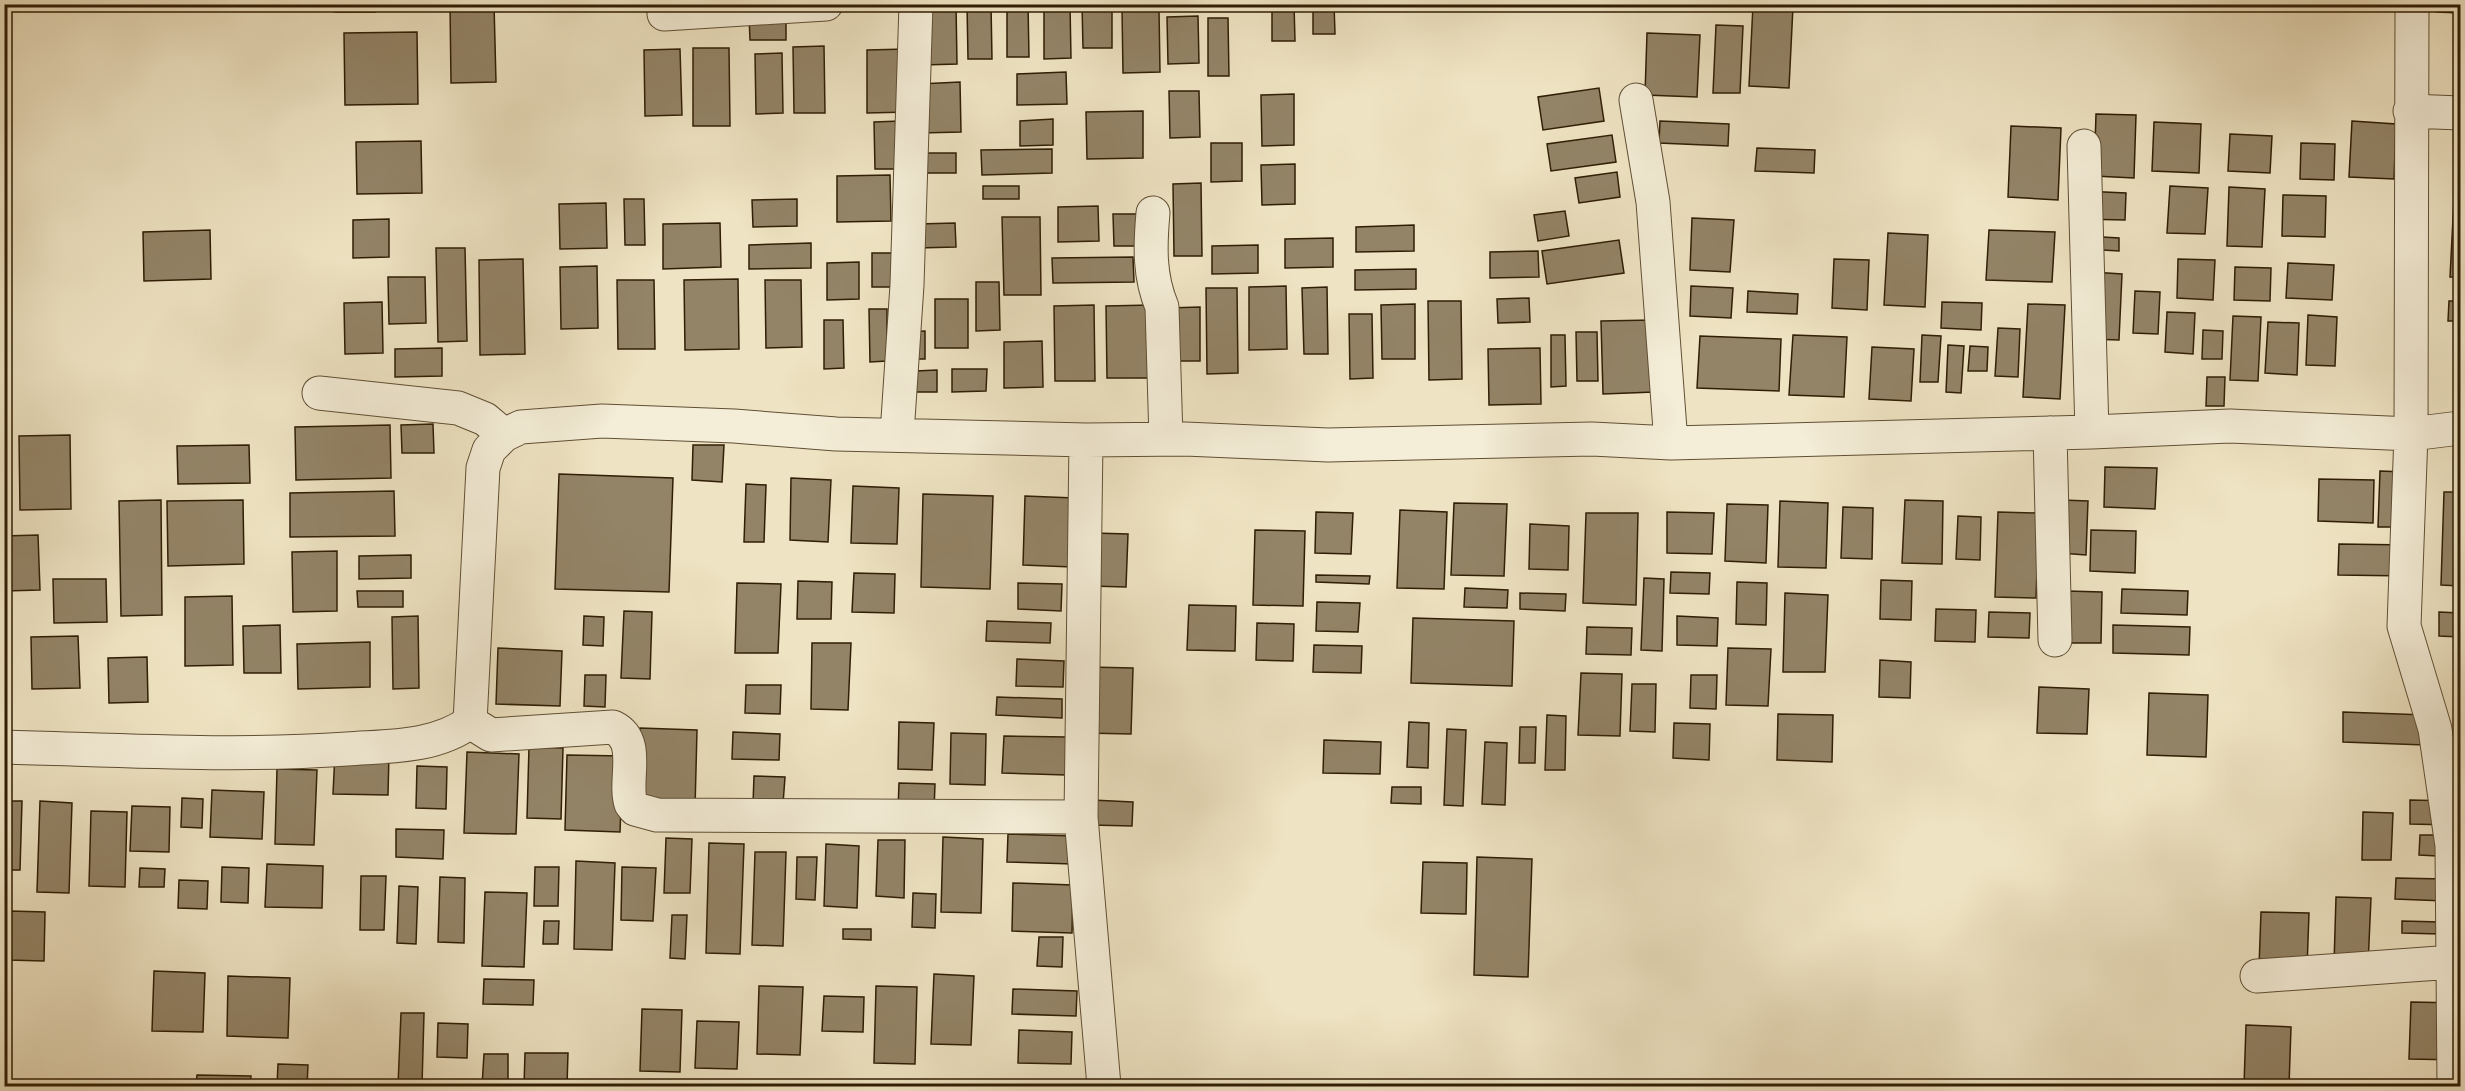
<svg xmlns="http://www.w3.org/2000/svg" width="2465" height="1091" font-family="'EB Garamond',serif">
  <rect width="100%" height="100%" fill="#eee3c2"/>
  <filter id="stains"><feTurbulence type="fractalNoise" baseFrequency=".00333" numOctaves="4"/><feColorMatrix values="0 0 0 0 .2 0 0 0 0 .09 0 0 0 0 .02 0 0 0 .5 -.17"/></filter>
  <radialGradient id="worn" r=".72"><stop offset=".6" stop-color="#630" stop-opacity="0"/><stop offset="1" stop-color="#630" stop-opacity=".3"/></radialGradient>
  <path fill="#938467" stroke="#301e05" stroke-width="1.5" d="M 335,4 L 375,4 L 375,12 L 335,12 Z
    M 450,4 L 494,4 L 496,82 L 451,83 Z
    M 922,4 L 956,4 L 957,64 L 923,65 Z
    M 967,4 L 991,4 L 992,59 L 968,59 Z
    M 1007,4 L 1028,4 L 1029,57 L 1007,57 Z
    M 1044,4 L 1070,4 L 1071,58 L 1044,59 Z
    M 1082,4 L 1112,4 L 1112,48 L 1083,48 Z
    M 1272,4 L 1294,4 L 1295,41 L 1272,41 Z
    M 1313,4 L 1334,4 L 1335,34 L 1313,34 Z
    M 2437,4 L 2460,4 L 2460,13 L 2437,12 Z
    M 1753,5 L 1793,6 L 1789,88 L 1749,86 Z
    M 1122,9 L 1159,9 L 1160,72 L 1123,73 Z
    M 749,16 L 786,16 L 786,40 L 750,40 Z
    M 1198,16 L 1199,63 L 1168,64 L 1167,17 Z
    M 1208,18 L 1228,18 L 1229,76 L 1208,76 Z
    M 1716,25 L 1743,26 L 1740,93 L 1713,93 Z
    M 417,32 L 418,104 L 345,105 L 344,33 Z
    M 1647,33 L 1700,35 L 1697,97 L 1645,95 Z
    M 824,46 L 825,113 L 794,113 L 793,47 Z
    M 693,48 L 729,48 L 730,126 L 693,126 Z
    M 680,49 L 682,115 L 645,116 L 644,50 Z
    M 907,49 L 908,112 L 867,113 L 867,50 Z
    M 782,53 L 783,113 L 756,114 L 755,54 Z
    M 1066,72 L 1067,104 L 1017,105 L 1017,74 Z
    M 960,82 L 961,132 L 920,133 L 919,84 Z
    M 1599,88 L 1604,121 L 1543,130 L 1538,97 Z
    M 1169,91 L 1199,91 L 1200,137 L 1170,138 Z
    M 1294,94 L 1294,145 L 1262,146 L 1261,95 Z
    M 1143,111 L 1143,158 L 1087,159 L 1086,112 Z
    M 2096,114 L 2136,115 L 2134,178 L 2094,176 Z
    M 1053,119 L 1053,145 L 1020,146 L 1020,121 Z
    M 900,121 L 901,169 L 875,169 L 874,122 Z
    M 1660,121 L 1729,124 L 1728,146 L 1659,143 Z
    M 2352,121 L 2396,124 L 2394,179 L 2349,177 Z
    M 2154,122 L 2201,124 L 2199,173 L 2152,171 Z
    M 2011,126 L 2061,128 L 2058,200 L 2008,197 Z
    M 2230,134 L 2272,136 L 2270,173 L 2228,171 Z
    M 1612,135 L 1616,162 L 1551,171 L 1547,144 Z
    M 421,141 L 422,193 L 357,194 L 356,142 Z
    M 1211,143 L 1242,143 L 1242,181 L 1211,182 Z
    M 2301,143 L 2335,144 L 2334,180 L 2300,179 Z
    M 1757,148 L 1815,150 L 1814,173 L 1755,171 Z
    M 1052,149 L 1052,173 L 982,175 L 981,150 Z
    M 922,153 L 956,153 L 956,173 L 922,173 Z
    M 1295,164 L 1295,204 L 1262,205 L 1261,165 Z
    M 1617,172 L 1620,197 L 1579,203 L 1575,178 Z
    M 890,175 L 891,221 L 837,222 L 837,176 Z
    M 1201,183 L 1202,256 L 1174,256 L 1173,184 Z
    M 983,186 L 1019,186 L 1019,199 L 983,199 Z
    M 2170,186 L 2208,188 L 2205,234 L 2167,233 Z
    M 2229,187 L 2265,189 L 2262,247 L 2227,246 Z
    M 2082,191 L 2126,193 L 2125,220 L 2080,219 Z
    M 2283,195 L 2326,196 L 2325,237 L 2282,236 Z
    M 624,199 L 644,199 L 645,245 L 625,245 Z
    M 797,199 L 797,226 L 753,227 L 752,200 Z
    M 2454,199 L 2460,200 L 2460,277 L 2450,277 Z
    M 606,203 L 607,248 L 560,249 L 559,204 Z
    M 1098,206 L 1099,241 L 1058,242 L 1058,207 Z
    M 1565,211 L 1569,236 L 1538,241 L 1534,215 Z
    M 1113,214 L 1138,214 L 1138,246 L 1114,246 Z
    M 1002,217 L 1040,217 L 1041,295 L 1004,295 Z
    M 1692,218 L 1734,220 L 1730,272 L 1690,270 Z
    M 389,219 L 389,257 L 353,258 L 353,220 Z
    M 720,223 L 721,267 L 663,269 L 663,224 Z
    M 955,223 L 956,247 L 917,248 L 917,224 Z
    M 1414,225 L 1414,251 L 1356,252 L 1356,227 Z
    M 210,230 L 211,279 L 144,281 L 143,232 Z
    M 1989,230 L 2055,232 L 2052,282 L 1986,280 Z
    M 1888,233 L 1928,235 L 1925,307 L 1884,305 Z
    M 2085,236 L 2119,238 L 2119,251 L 2085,249 Z
    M 1333,238 L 1333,267 L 1285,268 L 1285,239 Z
    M 1619,240 L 1624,273 L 1547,284 L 1542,251 Z
    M 811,243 L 811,268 L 749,269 L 749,245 Z
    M 1258,245 L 1258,273 L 1212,274 L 1212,246 Z
    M 436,248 L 465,248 L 467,341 L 438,342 Z
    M 1538,251 L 1539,277 L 1490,278 L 1490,252 Z
    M 872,253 L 897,253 L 897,287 L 872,287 Z
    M 1133,257 L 1134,282 L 1053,283 L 1052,258 Z
    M 523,259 L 525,354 L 480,355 L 479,260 Z
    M 1834,259 L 1869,260 L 1867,310 L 1832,308 Z
    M 2178,259 L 2215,260 L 2213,300 L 2177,298 Z
    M 859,262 L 859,299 L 827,300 L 827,263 Z
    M 2288,263 L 2334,265 L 2332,300 L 2286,298 Z
    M 597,266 L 598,328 L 561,329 L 560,267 Z
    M 2235,267 L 2271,268 L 2270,301 L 2234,300 Z
    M 1416,269 L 1416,289 L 1355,290 L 1355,270 Z
    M 2092,272 L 2122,274 L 2119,340 L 2089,339 Z
    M 388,277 L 425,277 L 426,323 L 389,324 Z
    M 738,279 L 739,349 L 685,350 L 684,280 Z
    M 617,280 L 654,280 L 655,349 L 618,349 Z
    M 765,280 L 801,280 L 802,347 L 766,348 Z
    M 976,282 L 999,282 L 1000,330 L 976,331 Z
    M 1286,286 L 1287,349 L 1249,350 L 1249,287 Z
    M 1691,286 L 1733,288 L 1731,318 L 1690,316 Z
    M 1327,287 L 1328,354 L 1304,354 L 1302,288 Z
    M 1206,288 L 1237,288 L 1238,373 L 1207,374 Z
    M 1748,291 L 1798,294 L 1797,314 L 1747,312 Z
    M 2135,291 L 2160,292 L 2158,334 L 2133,333 Z
    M 1529,298 L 1530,322 L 1498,323 L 1497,299 Z
    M 935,299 L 968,299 L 968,348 L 935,348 Z
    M 1428,301 L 1461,301 L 1462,379 L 1429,380 Z
    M 2449,301 L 2460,301 L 2460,321 L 2448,321 Z
    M 382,302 L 383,353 L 345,354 L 344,303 Z
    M 1942,302 L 1982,303 L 1981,330 L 1941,328 Z
    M 1415,304 L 1415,359 L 1382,359 L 1381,305 Z
    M 2028,304 L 2065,305 L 2060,399 L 2023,397 Z
    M 1094,305 L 1095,381 L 1055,381 L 1054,306 Z
    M 1151,305 L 1152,378 L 1107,378 L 1106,306 Z
    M 1200,307 L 1200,361 L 1168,361 L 1168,308 Z
    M 869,309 L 887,309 L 887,361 L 870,362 Z
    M 2167,312 L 2195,313 L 2193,354 L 2165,352 Z
    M 1349,314 L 1372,314 L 1373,378 L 1350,379 Z
    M 2308,315 L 2337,317 L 2335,366 L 2306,365 Z
    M 2233,316 L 2261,317 L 2258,381 L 2230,380 Z
    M 824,320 L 843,320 L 844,368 L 824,369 Z
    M 1653,320 L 1654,392 L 1603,394 L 1601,321 Z
    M 2268,322 L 2299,323 L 2297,375 L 2265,373 Z
    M 1998,328 L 2020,329 L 2018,377 L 1995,376 Z
    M 2203,330 L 2223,331 L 2222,359 L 2202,359 Z
    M 925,331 L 925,359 L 905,359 L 904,332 Z
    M 1576,332 L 1597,332 L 1598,381 L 1577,381 Z
    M 1551,335 L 1565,335 L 1566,386 L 1551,387 Z
    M 1793,335 L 1847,337 L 1844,397 L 1789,395 Z
    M 1922,335 L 1941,336 L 1938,382 L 1920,382 Z
    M 1700,336 L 1781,339 L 1779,391 L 1697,388 Z
    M 1042,341 L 1043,387 L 1004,388 L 1004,342 Z
    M 1948,345 L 1964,346 L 1961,393 L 1946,392 Z
    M 1970,346 L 1988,347 L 1987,371 L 1968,371 Z
    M 1872,347 L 1914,349 L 1911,401 L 1869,399 Z
    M 442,348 L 442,376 L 395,377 L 395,349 Z
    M 1540,348 L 1541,404 L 1489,405 L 1488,349 Z
    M 952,369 L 987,369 L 986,391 L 952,392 Z
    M 937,370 L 937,392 L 915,392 L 915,371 Z
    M 2207,377 L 2225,377 L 2224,406 L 2206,406 Z
    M 433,424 L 434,453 L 402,453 L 401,425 Z
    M 390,425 L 391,478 L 296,480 L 295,427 Z
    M 70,435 L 71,509 L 20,510 L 19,436 Z
    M 249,445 L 250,483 L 178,484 L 177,446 Z
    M 693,445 L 724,445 L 722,482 L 692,480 Z
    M 2105,467 L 2157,468 L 2155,509 L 2104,507 Z
    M 2380,471 L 2405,472 L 2403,527 L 2378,527 Z
    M 559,474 L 673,478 L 669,592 L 555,589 Z
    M 791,478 L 831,480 L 828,542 L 790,540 Z
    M 2319,479 L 2374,480 L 2373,523 L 2318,521 Z
    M 746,484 L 766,485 L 764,542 L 744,542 Z
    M 853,486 L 899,488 L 897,544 L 851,543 Z
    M 394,491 L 395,536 L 290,537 L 290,493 Z
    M 2444,492 L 2460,492 L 2460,586 L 2441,585 Z
    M 923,494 L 993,496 L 990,589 L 921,587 Z
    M 1025,496 L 1074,498 L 1072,567 L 1023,565 Z
    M 161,500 L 162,615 L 121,616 L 119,501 Z
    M 243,500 L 244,564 L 168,566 L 167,501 Z
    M 1905,500 L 1943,501 L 1942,564 L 1902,563 Z
    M 2062,500 L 2088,501 L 2086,555 L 2060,553 Z
    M 1780,501 L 1828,503 L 1826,568 L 1778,567 Z
    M 1454,503 L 1507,504 L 1504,576 L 1451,575 Z
    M 1727,504 L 1768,505 L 1766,563 L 1725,561 Z
    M 1843,507 L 1873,508 L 1872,559 L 1841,558 Z
    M 1400,510 L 1447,512 L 1444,589 L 1397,588 Z
    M 1316,512 L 1353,513 L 1351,554 L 1315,553 Z
    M 1667,512 L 1714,513 L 1712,554 L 1667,553 Z
    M 1998,512 L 2039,513 L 2036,598 L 1995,597 Z
    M 1586,513 L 1638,513 L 1636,605 L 1583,603 Z
    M 1958,516 L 1981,517 L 1980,560 L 1956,559 Z
    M 1530,524 L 1569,526 L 1568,570 L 1529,569 Z
    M 1255,530 L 1305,531 L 1303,606 L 1253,605 Z
    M 2091,530 L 2136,531 L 2135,573 L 2090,571 Z
    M 1093,533 L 1128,534 L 1126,587 L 1091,586 Z
    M 38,535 L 40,590 L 4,591 L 4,536 Z
    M 2339,544 L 2409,545 L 2408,576 L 2338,575 Z
    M 337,551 L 337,611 L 293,612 L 292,552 Z
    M 411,555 L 411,578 L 359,579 L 359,556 Z
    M 1671,572 L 1710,573 L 1709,594 L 1670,593 Z
    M 854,573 L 895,574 L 894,613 L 852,612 Z
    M 1316,575 L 1370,576 L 1369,584 L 1316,582 Z
    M 1644,578 L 1664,579 L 1662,651 L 1641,650 Z
    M 53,579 L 106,579 L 107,622 L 54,623 Z
    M 1881,580 L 1912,581 L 1911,620 L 1880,619 Z
    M 798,581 L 832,582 L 831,619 L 797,619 Z
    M 1737,582 L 1767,583 L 1766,625 L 1736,624 Z
    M 737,583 L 781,584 L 778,653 L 735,653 Z
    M 1018,583 L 1062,584 L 1061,611 L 1018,609 Z
    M 1465,588 L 1508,590 L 1507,608 L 1464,607 Z
    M 2122,589 L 2188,591 L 2187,615 L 2121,613 Z
    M 357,591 L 403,591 L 403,607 L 358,607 Z
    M 2067,591 L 2102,592 L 2101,643 L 2065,643 Z
    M 1520,593 L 1566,594 L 1565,611 L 1520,609 Z
    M 1785,593 L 1828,595 L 1825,672 L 1783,672 Z
    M 232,596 L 233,665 L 185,666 L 185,597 Z
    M 1317,602 L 1360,603 L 1358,632 L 1316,631 Z
    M 1189,605 L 1236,606 L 1235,651 L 1187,650 Z
    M 1936,609 L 1976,610 L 1975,642 L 1935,641 Z
    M 624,611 L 652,612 L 650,679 L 621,678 Z
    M 1989,612 L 2030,613 L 2029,638 L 1988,637 Z
    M 2439,612 L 2460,613 L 2460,637 L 2439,636 Z
    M 418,616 L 419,688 L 393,689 L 392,617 Z
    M 584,616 L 604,617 L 603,646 L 583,645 Z
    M 1677,616 L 1718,618 L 1717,646 L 1677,645 Z
    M 1413,618 L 1514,621 L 1512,686 L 1411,683 Z
    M 987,621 L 1051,623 L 1050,643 L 986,641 Z
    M 1257,623 L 1294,624 L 1293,661 L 1256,660 Z
    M 280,625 L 281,673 L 244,673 L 243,626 Z
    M 2113,625 L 2190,627 L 2189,655 L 2113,653 Z
    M 1587,627 L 1632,628 L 1631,655 L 1586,654 Z
    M 78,636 L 80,688 L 32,689 L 31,637 Z
    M 370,642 L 370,687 L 298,689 L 297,644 Z
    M 812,643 L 851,643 L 848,710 L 811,709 Z
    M 1314,645 L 1362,646 L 1361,673 L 1313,672 Z
    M 498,648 L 562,651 L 560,706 L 496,704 Z
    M 1728,648 L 1771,649 L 1768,706 L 1726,705 Z
    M 147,657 L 148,702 L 109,703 L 108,658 Z
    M 1017,659 L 1064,661 L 1063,687 L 1016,686 Z
    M 1880,660 L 1911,662 L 1910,698 L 1879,697 Z
    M 1088,667 L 1133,668 L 1131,734 L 1085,733 Z
    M 1581,673 L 1622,674 L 1620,736 L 1578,735 Z
    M 585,675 L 606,675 L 605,707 L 584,706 Z
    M 1691,675 L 1717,675 L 1716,709 L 1690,708 Z
    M 1632,684 L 1656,684 L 1655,732 L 1630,731 Z
    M 746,685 L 781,685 L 780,714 L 745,713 Z
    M 2039,687 L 2089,689 L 2087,734 L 2037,733 Z
    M 2149,693 L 2208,695 L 2206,757 L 2147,755 Z
    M 997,697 L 1062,699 L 1062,718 L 996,715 Z
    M 2343,712 L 2426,715 L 2425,745 L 2343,742 Z
    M 1778,714 L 1833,715 L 1832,762 L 1777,760 Z
    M 1547,715 L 1566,716 L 1565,770 L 1545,770 Z
    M 899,722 L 934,723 L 932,770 L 898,769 Z
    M 1409,722 L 1429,723 L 1428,768 L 1407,767 Z
    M 1674,723 L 1710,724 L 1709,760 L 1673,758 Z
    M 1520,727 L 1536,727 L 1535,763 L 1519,763 Z
    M 640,728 L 697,730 L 695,808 L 637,806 Z
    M 1447,729 L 1466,730 L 1463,806 L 1444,805 Z
    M 733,732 L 780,734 L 779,760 L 732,759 Z
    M 951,733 L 986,734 L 985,785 L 950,784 Z
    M 1004,736 L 1068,737 L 1066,775 L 1002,773 Z
    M 1324,740 L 1381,742 L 1380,774 L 1323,773 Z
    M 1485,742 L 1507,743 L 1505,805 L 1482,804 Z
    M 529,747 L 563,748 L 561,819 L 527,818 Z
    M 467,752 L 519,754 L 516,834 L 464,833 Z
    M 335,753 L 389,754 L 388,795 L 333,794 Z
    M 567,755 L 623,756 L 620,832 L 565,830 Z
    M 417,766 L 447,767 L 446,809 L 416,808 Z
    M 277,769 L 317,770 L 314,845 L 275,844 Z
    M 754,776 L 785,777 L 783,804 L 753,804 Z
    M 899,783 L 935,784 L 934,811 L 898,810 Z
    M 1392,787 L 1421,787 L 1421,804 L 1391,803 Z
    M 212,790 L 264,792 L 262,839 L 210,837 Z
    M 182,798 L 203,799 L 202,828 L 181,827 Z
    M 1092,800 L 1133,802 L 1132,826 L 1091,825 Z
    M 2410,800 L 2452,801 L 2451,825 L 2410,824 Z
    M 4,801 L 22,801 L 20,870 L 4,870 Z
    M 40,801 L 72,803 L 69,893 L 37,892 Z
    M 132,806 L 170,807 L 169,852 L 130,851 Z
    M 91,811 L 127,812 L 125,887 L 89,886 Z
    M 2363,812 L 2393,813 L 2391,860 L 2362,860 Z
    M 396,829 L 444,830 L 443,859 L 396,857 Z
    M 1008,834 L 1074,836 L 1073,864 L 1007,862 Z
    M 2420,835 L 2457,835 L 2456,857 L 2419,855 Z
    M 943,837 L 983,839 L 981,913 L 941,912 Z
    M 666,838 L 692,839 L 690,893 L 664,893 Z
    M 878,840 L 905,840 L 904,898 L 876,896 Z
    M 709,843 L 744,844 L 740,954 L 706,953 Z
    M 826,844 L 859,846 L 857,908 L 824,906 Z
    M 755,852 L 786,852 L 783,946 L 752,945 Z
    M 797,857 L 817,857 L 815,900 L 796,899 Z
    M 1477,857 L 1532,859 L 1528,977 L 1474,975 Z
    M 576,861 L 615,863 L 612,950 L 574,949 Z
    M 1423,862 L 1467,863 L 1466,914 L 1421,913 Z
    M 267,864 L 323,866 L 322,908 L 265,907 Z
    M 222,867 L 249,868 L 248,903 L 221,902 Z
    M 535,867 L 559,867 L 558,906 L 534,906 Z
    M 622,867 L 656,868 L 653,921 L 621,920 Z
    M 140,868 L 165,869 L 164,887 L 139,887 Z
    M 361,876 L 386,876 L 384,930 L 360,930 Z
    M 440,877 L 465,878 L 464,943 L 438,942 Z
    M 2396,878 L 2445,879 L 2445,901 L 2395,899 Z
    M 179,880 L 208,881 L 207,909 L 178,908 Z
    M 1013,883 L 1073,885 L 1072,933 L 1012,931 Z
    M 399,886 L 418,887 L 416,944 L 397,943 Z
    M 485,892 L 527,893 L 524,967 L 482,966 Z
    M 913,893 L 936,894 L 935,928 L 912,927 Z
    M 2336,897 L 2371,898 L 2368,965 L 2334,964 Z
    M 10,911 L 45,912 L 44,961 L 8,960 Z
    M 2261,912 L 2309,913 L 2307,968 L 2259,967 Z
    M 672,915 L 687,915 L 685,959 L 670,958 Z
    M 544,921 L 559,921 L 558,944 L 543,944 Z
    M 2402,921 L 2441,922 L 2440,934 L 2402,933 Z
    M 843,929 L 871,929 L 871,940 L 843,939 Z
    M 1039,937 L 1063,937 L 1062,967 L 1037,966 Z
    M 154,971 L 205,973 L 203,1032 L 152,1031 Z
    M 934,974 L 974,976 L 971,1045 L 931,1044 Z
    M 228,976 L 290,978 L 288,1038 L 227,1036 Z
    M 484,979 L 534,980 L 533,1005 L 483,1004 Z
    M 759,986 L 803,987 L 800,1055 L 757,1054 Z
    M 876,986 L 917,987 L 915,1064 L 874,1063 Z
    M 1013,989 L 1077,991 L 1076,1016 L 1012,1014 Z
    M 824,996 L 864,997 L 863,1032 L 822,1031 Z
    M 2411,1002 L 2460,1003 L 2460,1060 L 2409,1059 Z
    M 642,1009 L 682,1010 L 680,1072 L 640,1071 Z
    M 401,1013 L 424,1013 L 422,1086 L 398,1086 Z
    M 697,1021 L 739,1022 L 737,1069 L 695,1068 Z
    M 438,1023 L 468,1024 L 467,1058 L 437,1057 Z
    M 2246,1025 L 2291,1027 L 2289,1086 L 2244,1086 Z
    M 1019,1030 L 1072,1032 L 1071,1064 L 1018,1063 Z
    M 525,1053 L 568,1053 L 567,1086 L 524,1086 Z
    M 484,1054 L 508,1054 L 508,1086 L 482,1086 Z
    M 278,1064 L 308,1065 L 307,1086 L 277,1086 Z
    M 197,1075 L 251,1076 L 250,1086 L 196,1086 Z"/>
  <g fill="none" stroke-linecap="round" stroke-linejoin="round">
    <defs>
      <path id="minor" d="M 2412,4 L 2411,434 L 2404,626 L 2435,729 L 2452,846 L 2454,1086
        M 664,14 L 826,4
        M 1636,100 L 1653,202 L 1671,443
        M 2410,111 L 2460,113
        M 2084,146 L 2092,432
        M 1153,213 C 1150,246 1149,276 1162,307 L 1166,439
        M 319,393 L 458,408 L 485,419 L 504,435
        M 2050,433 L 2055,640
        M 897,434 L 907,285 L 916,4
        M 470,722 L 491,735 L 613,727 C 642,741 623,780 631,804 L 635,809 L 657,815 L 1081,817 L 1086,440
        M 4,747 C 119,750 233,757 347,749 C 388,746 435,748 470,722 L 483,468 L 489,450 L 504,435 L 521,427 L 602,421 L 734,426 L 836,434 L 1086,440 L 1185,439 L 1328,445 L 1592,439 L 1671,443 L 2092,432 L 2230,426 L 2411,434 L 2460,428
        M 1081,817 L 1104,1086
        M 2257,976 L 2453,962"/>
    </defs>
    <use href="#minor" stroke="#604f34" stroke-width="35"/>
    <use href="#minor" stroke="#f4edd7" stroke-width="33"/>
  </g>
  <rect width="2465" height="1091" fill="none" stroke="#eee3c2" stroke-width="24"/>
  <rect x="6" y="6" width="2453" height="1079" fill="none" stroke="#301e05" stroke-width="3"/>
  <rect x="12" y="12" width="2441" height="1067" fill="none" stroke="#301e05" stroke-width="1.5"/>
  <rect width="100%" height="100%" filter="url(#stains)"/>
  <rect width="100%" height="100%" fill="url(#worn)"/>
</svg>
